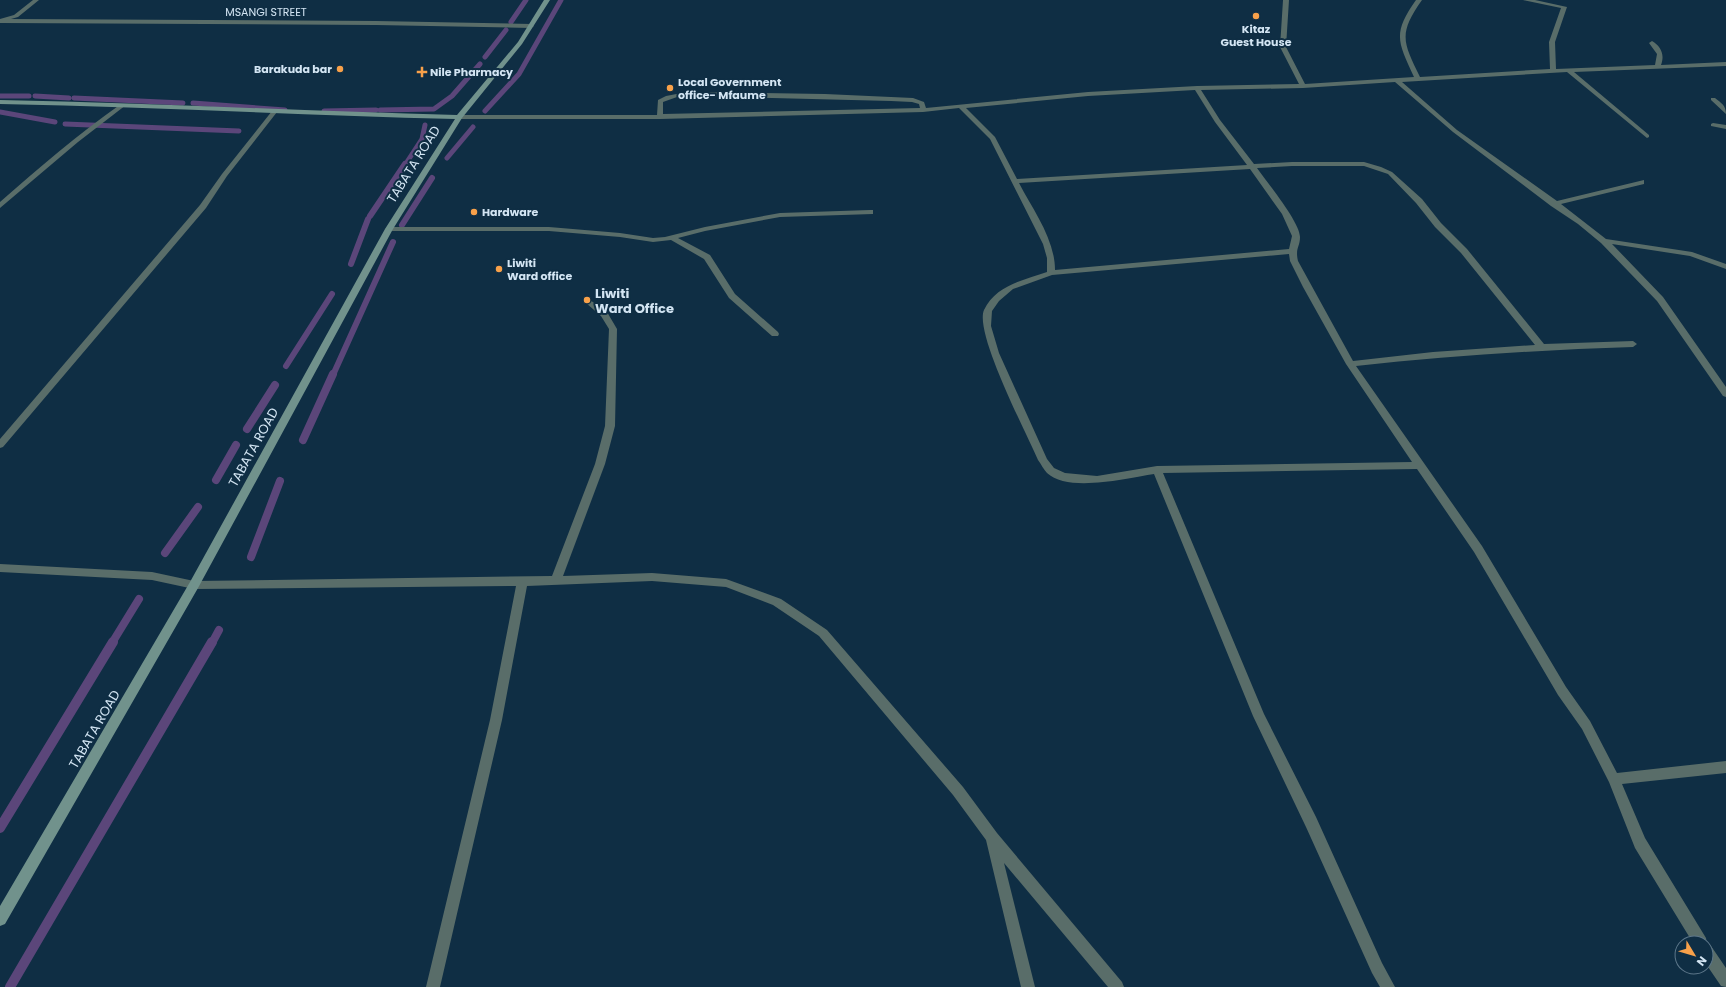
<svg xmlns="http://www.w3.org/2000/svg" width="1726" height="987" font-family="Poppins,sans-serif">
  <rect width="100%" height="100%" fill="#0f2e44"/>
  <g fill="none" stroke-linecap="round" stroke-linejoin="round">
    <path stroke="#5b467a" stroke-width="5" d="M 511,22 L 526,0
      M 485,57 L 506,30
      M 0,96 L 29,96
      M 35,96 L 69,98
      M 74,98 L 183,103
      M 193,103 L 285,110
      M 380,110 L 434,109 L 452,96 L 480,64
      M 324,111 L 376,110
      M 485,111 L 519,74 L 561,0
      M 0,112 L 55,122
      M 65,124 L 239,131
      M 447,158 L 473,127
      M 405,165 L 422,139 L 425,125"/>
    <path stroke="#5b467a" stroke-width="6" d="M 370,216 L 405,164
      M 402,225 L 432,178
      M 351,264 L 368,219
      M 286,366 L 332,294
      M 333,375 L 393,242"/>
    <path stroke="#5b467a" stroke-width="8" d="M 247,429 L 275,385
      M 303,440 L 333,374
      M 216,480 L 236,445
      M 165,553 L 198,507
      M 251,557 L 280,481
      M 112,643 L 139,599
      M 212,643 L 219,630"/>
    <path stroke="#5b467a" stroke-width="10" d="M 0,828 L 113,642
      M 10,987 L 212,642"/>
    <path fill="#596d69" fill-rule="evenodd" d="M 33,0 L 39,0 L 18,17 L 11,19 L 376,21 L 531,24 L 534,26 L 531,28 L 376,25 L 0,23 L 0,19 L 14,15 Z
      M 1283,0 L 1289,0 L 1286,47 L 1305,84 L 1414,77 C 1398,42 1392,34 1416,0 L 1422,0 C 1398,34 1403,42 1420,77 L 1550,69 L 1549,42 L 1561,8 L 1523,0 L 1535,0 L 1567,7 L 1555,42 L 1556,69 L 1655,65 L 1657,54 L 1649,43 L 1652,41 C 1661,46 1665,55 1661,65 L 1726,62 L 1726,66 L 1574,72 L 1649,135 L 1649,137 L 1647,138 L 1567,72 L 1402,82 L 1457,130 L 1557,201 L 1644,180 L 1644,184 L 1561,204 L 1606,239 L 1692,252 L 1726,264 L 1726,269 L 1690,256 L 1612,244 L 1663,297 L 1726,387 L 1726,397 L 1723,396 L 1657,301 L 1601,243 L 1578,224 L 1551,206 L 1453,132 L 1395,82 L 1303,88 L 1201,90 L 1220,120 L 1254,164 L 1292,162 L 1364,162 L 1381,167 L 1392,172 L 1422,199 L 1441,223 L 1467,249 L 1544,344 L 1633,341 L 1637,344 L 1633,347 C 1540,350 1448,356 1356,366 L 1482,546 L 1566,687 L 1590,721 L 1617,773 L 1726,761 L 1726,773 L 1622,784 L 1645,838 L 1706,938 L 1707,944 L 1711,946 L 1726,968 L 1726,987 L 1721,986 L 1706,964 L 1706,943 L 1693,943 L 1635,848 L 1609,782 L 1582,729 L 1558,695 L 1474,552 L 1417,469 L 1163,473 L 1264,714 L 1316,817 L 1382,963 L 1395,987 L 1380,987 L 1372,973 L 1306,827 L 1253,716 L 1154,474 C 1128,478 1068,493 1047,473 C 1044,470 1041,464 1038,460 C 1027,434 974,333 984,310 C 996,285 1024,280 1047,272 L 1047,258 L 1043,244 L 990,139 L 959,108 L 923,112 L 660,119 L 459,119 L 456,117 L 459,115 L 657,115 L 658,100 L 666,96 L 687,92 L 825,94 L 913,98 L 924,102 L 926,108 L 1088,92 L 1197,86 L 1299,84 L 1280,47 ZM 1195,90 L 1215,122 L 1247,165 L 1017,179 L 995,137 L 966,108 L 1088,96 ZM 697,96 L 891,101 L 912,102 L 919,104 L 920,108 L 663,114 L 663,102 L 677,97 ZM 1292,166 L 1364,166 L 1388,174 L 1416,203 L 1435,227 L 1461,253 L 1535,345 L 1433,352 L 1353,361 L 1298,261 C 1295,248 1300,247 1300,237 C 1300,222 1266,181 1257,168 ZM 1250,169 L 1282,214 L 1292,236 L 1289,249 L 1055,270 C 1055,239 1033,210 1019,183 ZM 1289,254 L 1290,261 L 1303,287 L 1346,364 L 1412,462 L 1157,466 L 1097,476 L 1065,473 L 1054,468 L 1047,459 L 999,353 L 991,326 L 992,311 L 999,301 L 1013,289 L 1052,275 Z
      M 1711,98 L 1715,98 C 1721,103 1726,105 1726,114 L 1711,100 Z
      M 121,104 L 126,105 L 78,142 L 0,208 L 0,202 C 39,168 78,134 121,104 Z
      M 272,111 L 277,112 L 227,176 L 206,208 L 3,447 L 0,448 L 0,439 L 200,205 L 222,174 Z
      M 1713,123 L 1726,125 L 1726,129 L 1711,126 L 1711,124 Z
      M 870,210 L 873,210 L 873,214 L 780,217 L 705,231 L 678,238 L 710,255 L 735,294 L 778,332 L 779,334 L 778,336 L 772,336 L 729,298 L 704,259 L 671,240 L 653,242 L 620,237 L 549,231 L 389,231 L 385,229 L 389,227 L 549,227 L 620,233 L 653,238 L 665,237 L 705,227 L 780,213 Z
      M 590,300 L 607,312 L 617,329 L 615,426 L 605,464 L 563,576 L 652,573 L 726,579 L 781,599 L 827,630 L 963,787 L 997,833 L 1122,982 L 1124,987 L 1108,987 L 1004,863 L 1035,987 L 1021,987 L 986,840 L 953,795 L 819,636 L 773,605 L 726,587 L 652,581 L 527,586 L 502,720 L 440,987 L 426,987 L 490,720 L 516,586 L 194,589 L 152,580 L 0,572 L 0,564 L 152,572 L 194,581 L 552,576 L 595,464 L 605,426 L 609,329 L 601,316 L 586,303 Z"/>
    <path fill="#71928c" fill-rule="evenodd" d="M 544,0 L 550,0 L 522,44 L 462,118 L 393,229 L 198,588 L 5,924 L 0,926 L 0,906 L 190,582 L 385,229 L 455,119 C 303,115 152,107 0,104 L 0,100 C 152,103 305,111 457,115 L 518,42 Z"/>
  </g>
  <g fill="#f8a14a" stroke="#0f2e44" stroke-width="1.5">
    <circle cx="1256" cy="16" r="4"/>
    <circle cx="340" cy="69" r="4"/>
    <path d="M420 66h4v4h4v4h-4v4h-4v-4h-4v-4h4z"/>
    <circle cx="670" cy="88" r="4"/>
    <circle cx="474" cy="212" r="4"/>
    <circle cx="499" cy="269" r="4"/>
    <circle cx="587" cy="300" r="4"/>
  </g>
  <g text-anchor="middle" stroke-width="4" stroke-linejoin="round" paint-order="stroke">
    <g font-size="11" fill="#d3e5f3" stroke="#0f2e44">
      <text x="266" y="16">MSANGI STREET</text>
    </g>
    <g font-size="11" font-weight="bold" fill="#d3e5f3" stroke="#0f2e44" text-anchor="start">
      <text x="1256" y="33" text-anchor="middle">Kitaz<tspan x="1256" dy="13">Guest House</tspan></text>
      <text x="332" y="73" text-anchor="end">Barakuda bar</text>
      <text x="430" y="76">Nile Pharmacy</text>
      <text x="678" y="86">Local Government<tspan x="678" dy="13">office- Mfaume</tspan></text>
      <text x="482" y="216">Hardware</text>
      <text x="507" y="267">Liwiti<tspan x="507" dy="13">Ward office</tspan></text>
    </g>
    <g font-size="13" fill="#d3e5f3" stroke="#0f2e44">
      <text transform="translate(413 164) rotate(-58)" y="5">TABATA ROAD</text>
      <text transform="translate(253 447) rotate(-61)" y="5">TABATA ROAD</text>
      <text transform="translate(94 729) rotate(-60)" y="5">TABATA ROAD</text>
    </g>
    <g font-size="13" font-weight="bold" fill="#d3e5f3" stroke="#0f2e44" text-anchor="start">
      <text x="595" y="298">Liwiti<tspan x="595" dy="15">Ward Office</tspan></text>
    </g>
  </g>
  <g transform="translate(1694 955) rotate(128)"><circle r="19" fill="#0f2e44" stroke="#5d778a"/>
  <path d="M0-3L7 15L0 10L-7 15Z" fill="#f8a14a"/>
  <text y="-6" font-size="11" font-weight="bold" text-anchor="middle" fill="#d3e5f3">N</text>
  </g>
</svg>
